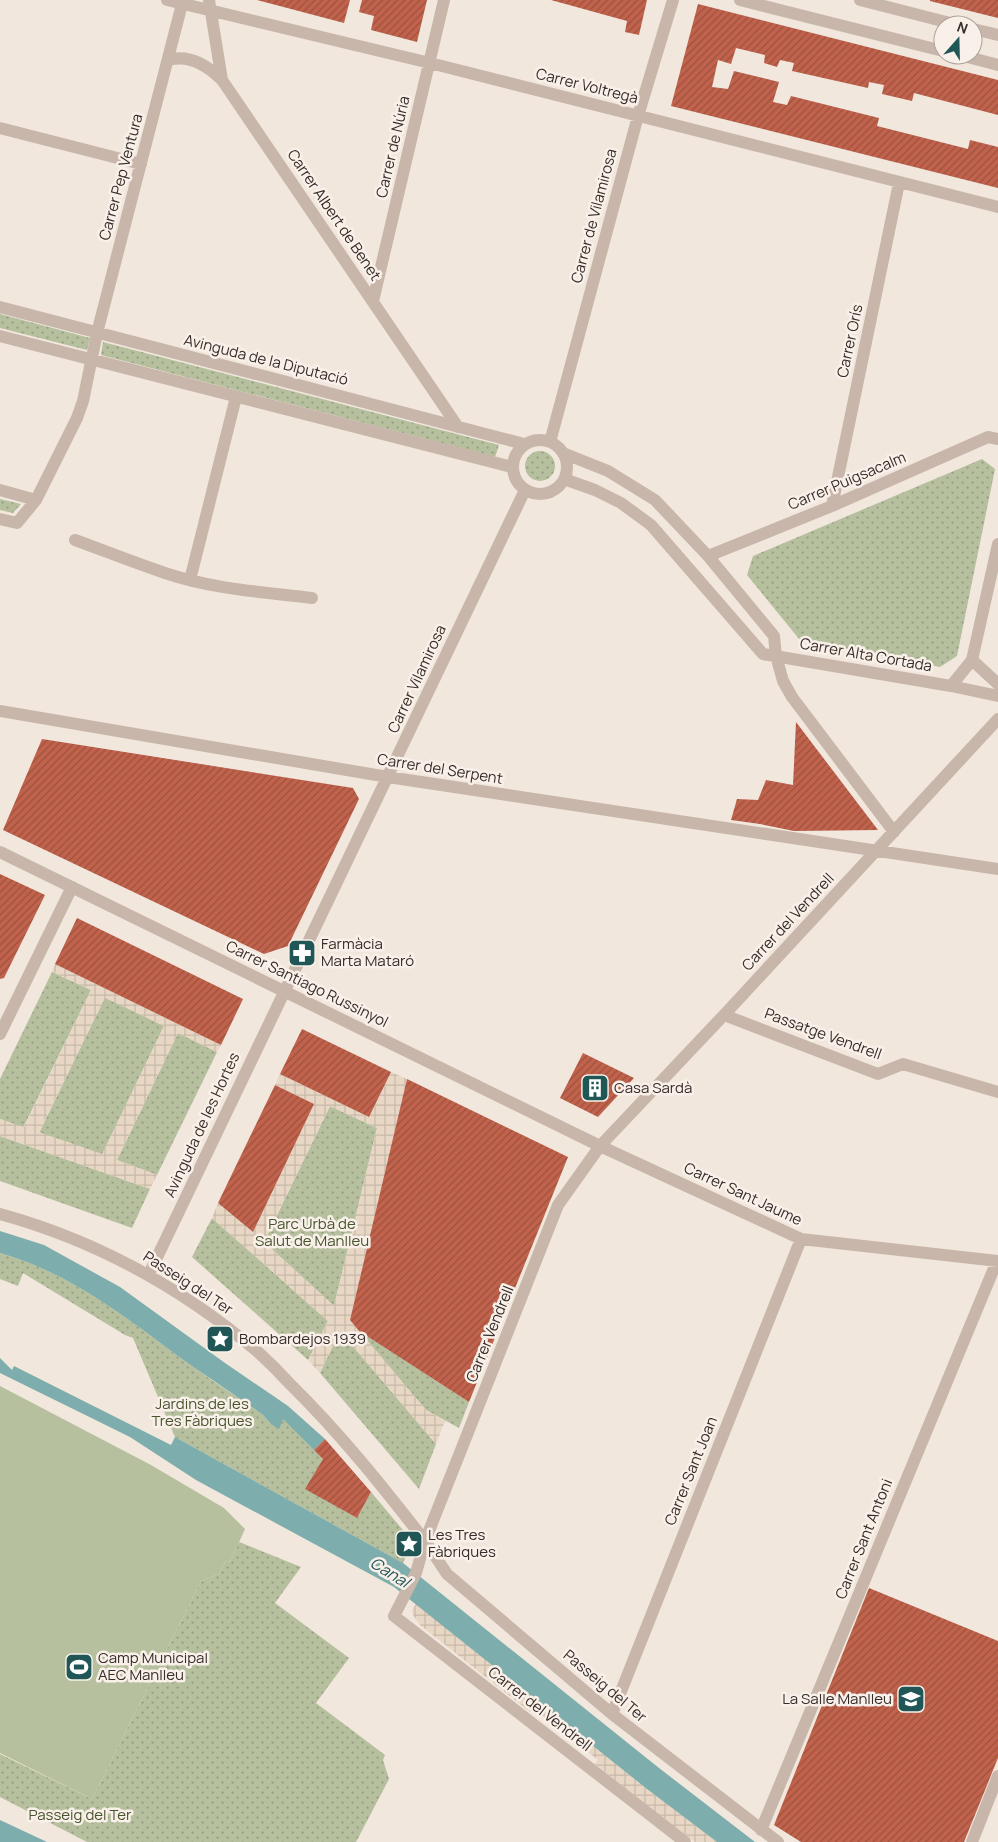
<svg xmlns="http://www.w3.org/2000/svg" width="998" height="1842" font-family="Manrope,sans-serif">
  <defs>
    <pattern id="green-dots" width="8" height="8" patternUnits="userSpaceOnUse" patternTransform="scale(1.25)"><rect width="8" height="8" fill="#b6c09e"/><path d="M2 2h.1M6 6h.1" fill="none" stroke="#959c81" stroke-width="1.8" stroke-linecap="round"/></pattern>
    <pattern id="plaza-grid" width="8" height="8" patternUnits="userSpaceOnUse" patternTransform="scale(1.25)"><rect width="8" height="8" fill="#e8d7c5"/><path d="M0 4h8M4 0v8" fill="none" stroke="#c8b9a9"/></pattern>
    <pattern id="building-hatch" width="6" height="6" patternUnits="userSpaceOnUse" patternTransform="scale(1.25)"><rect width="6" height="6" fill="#c0624c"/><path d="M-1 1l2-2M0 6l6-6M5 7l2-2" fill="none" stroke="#9d513f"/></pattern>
  </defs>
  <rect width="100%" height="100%" fill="#f1e7dd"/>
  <path fill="url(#green-dots)" d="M 0,314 L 90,338 L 87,350 L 0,328 Z
    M 103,342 L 499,445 L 495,457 L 101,355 Z
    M525 466a15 15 0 1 1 30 0a15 15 0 1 1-30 0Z
    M 982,459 L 995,469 L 957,656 L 940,667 L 800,640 L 747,575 L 753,556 Z
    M 0,499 L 21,504 L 13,513 L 0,510 Z
    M 52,972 L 91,990 L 23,1128 L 0,1119 L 0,1079 Z
    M 105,997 L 164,1026 L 102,1155 L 39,1133 Z
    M 178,1033 L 217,1052 L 157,1175 L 117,1160 Z
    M 330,1106 L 377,1128 L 334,1306 L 264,1242 Z
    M 0,1136 L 150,1189 L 132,1228 L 0,1181 Z
    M 212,1218 L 328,1321 L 308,1360 L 192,1257 Z
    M 0,1253 C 65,1271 122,1314 175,1354 C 204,1375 234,1395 263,1415 L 271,1424 L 283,1418 L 323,1459 L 306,1489 L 357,1518 L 371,1492 L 413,1542 L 403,1563 L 175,1437 L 133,1338 L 125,1335 L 23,1273 L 18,1286 L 0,1279 Z
    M 340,1331 L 436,1444 L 419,1489 L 320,1373 Z
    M 359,1331 L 469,1402 L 459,1428 L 426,1410 Z
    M 239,1542 L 301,1567 L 275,1603 L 349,1658 L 316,1703 L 385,1755 L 383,1760 L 389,1779 L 356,1842 L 87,1842 L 0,1797 L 0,1754 L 92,1799 L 201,1581 L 219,1574 L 226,1561 L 230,1562 Z"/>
  <path fill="#b6c09e" d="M 0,1386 L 151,1465 L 224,1508 L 245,1529 L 230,1562 L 226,1561 L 219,1574 L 201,1581 L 92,1799 L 0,1753 Z"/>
  <path fill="url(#plaza-grid)" fill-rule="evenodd" d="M 55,964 L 221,1045 L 217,1052 L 178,1033 L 117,1160 L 157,1175 L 150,1189 L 0,1136 L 0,1119 L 24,1127 L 91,990 L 52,972 ZM 105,998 L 164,1026 L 102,1154 L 39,1132 Z
    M 391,1072 L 407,1079 L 350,1320 L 426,1410 L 445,1421 L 436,1444 L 340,1331 L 320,1373 L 308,1360 L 328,1321 L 212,1218 L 218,1203 L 253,1232 L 314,1104 L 275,1085 L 280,1074 L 369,1117 ZM 330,1106 L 377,1128 L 334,1306 L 264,1242 Z
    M 416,1604 L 647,1789 L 717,1842 L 695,1842 L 646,1805 L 595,1764 L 598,1760 L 534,1709 L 530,1712 L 420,1625 L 413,1615 L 412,1610 Z"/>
  <path fill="#7dadac" d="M 0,1231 L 44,1245 L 120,1287 L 225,1363 L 288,1406 L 325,1439 L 314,1450 L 283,1419 L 279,1429 L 271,1424 L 263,1415 C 234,1394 204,1375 175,1354 C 122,1314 65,1271 0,1253 Z
    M 0,1358 L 12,1370 L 14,1366 L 171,1445 L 175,1437 L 403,1563 L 659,1768 L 755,1842 L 717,1842 L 647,1789 L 394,1587 L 196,1480 L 130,1437 L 0,1373 Z
    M 0,1820 L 47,1842 L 0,1842 Z"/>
  <path fill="url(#building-hatch)" d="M 257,0 L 350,0 L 344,23 Z
    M 362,0 L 427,0 L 417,42 L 371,30 L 374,16 L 359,12 Z
    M 551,0 L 647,0 L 639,35 L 625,32 L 627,21 Z
    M 930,0 L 998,0 L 998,18 L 930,1 Z
    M 698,4 L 998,80 L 998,115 L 914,93 L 912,101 L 882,94 L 884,85 L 869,82 L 868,88 L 792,71 L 794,63 L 780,60 L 777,67 L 764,63 L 765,55 L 736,48 L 731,64 L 718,60 L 712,87 L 728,89 L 734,71 L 779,82 L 773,102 L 787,105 L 791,96 L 879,118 L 877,126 L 968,149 L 970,140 L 998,147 L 998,188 L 671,106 Z
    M 796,722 L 878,830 L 794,831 L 760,824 L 731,820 L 737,799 L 758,800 L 766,780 L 793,785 Z
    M 42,739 L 353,788 L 359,799 L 288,946 L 264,954 L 3,830 Z
    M 0,874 L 45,895 L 4,978 L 0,979 Z
    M 77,918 L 243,999 L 221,1045 L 55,964 Z
    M 302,1029 L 391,1072 L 369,1117 L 280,1074 Z
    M 583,1053 L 634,1078 L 598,1117 L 560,1098 Z
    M 407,1079 L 568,1157 L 469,1402 L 359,1331 L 350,1320 Z
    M 275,1085 L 314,1104 L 253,1232 L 218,1203 Z
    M 325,1439 L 371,1492 L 357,1518 L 305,1489 L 323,1459 L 314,1450 Z
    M 869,1588 L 998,1641 L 998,1758 L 964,1842 L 801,1842 L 774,1825 Z"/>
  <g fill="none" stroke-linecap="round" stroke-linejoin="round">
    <path stroke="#c9b6aa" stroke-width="12" d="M 167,0 L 430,63 L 998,207
      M 209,0 L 222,80 L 458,427
      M 168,60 C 189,54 207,65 222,80
      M 0,128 L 141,164
      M 373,301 L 444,0
      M 0,307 L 524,444
      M 0,336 L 512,467
      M513 467a27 27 0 1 1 54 0a27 27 0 1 1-54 0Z
      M 550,442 L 638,116 L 673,0
      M 563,453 L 608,471 L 655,500 L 708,556 L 774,636 L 776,656 L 783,681 L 792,697 L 894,832
      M 564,479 L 595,490 L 621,503 L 651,525 L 763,654 L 951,686 L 972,660 L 998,544
      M 0,490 L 36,500
      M 832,506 L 899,183
      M 0,519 L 17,523 L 36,500 L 77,418 L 83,401 L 97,333 L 182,4 L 182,0
      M 75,540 C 105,551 135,563 165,573 C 212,589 263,592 312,598
      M 708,556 L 832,506 L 988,437 L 998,439
      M 190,580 L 236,397
      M 972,660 L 998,684
      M 951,686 L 998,696
      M 0,711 L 388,777 L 998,869
      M 724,1015 L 878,1074 L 903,1064 L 998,1092
      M 0,1034 L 72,887
      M 600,1146 L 801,1239 L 998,1261
      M 0,1214 C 95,1240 182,1288 258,1352 C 269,1362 280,1373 290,1384 C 340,1433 383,1487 425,1541 L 416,1573 L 394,1616 L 685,1842
      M 149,1274 L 525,490
      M 612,1714 L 801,1239
      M 761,1830 L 997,1261
      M 778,1842 L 612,1714 L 447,1574 L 425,1541 L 558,1205 L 600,1146 L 724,1015 L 998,719
      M 972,1842 L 998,1776"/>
    <path stroke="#c9b6aa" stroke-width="12" d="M 740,0 L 943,51
      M 860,0 L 958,25
      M 973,29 L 998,35
      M 960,55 L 998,65
      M 0,852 L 600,1146"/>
  </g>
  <defs>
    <symbol id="pharmacy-square" viewBox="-11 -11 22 22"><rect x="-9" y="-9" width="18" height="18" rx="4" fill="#205656" stroke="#f9f1e9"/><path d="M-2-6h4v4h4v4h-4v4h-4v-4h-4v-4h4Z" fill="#fff"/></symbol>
    <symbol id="building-square" viewBox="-11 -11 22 22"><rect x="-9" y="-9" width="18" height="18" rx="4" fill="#205656" stroke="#f9f1e9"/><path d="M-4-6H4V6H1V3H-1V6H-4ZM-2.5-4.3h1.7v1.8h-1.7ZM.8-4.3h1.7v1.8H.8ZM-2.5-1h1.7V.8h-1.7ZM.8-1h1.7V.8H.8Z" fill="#fff"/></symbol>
    <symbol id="sight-square" viewBox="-11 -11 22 22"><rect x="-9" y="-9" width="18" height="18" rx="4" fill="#205656" stroke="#f9f1e9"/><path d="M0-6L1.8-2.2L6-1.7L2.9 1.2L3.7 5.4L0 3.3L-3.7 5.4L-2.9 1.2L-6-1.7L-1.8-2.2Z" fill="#fff"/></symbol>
    <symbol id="stadium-square" viewBox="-11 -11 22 22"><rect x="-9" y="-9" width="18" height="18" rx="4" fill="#205656" stroke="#f9f1e9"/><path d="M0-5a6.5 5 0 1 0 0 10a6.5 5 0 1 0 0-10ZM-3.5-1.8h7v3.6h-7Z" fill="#fff"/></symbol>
    <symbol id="school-square" viewBox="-11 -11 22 22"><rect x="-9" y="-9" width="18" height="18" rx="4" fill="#205656" stroke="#f9f1e9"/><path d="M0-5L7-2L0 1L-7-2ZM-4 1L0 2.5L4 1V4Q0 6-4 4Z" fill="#fff"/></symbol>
  </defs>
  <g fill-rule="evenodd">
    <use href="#pharmacy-square" x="286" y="937" width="32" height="32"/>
    <use href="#building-square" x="579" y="1072" width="32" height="32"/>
    <use href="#sight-square" x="204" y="1323" width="32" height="32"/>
    <use href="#sight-square" x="393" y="1528" width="32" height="32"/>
    <use href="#stadium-square" x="63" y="1651" width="32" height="32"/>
    <use href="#school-square" x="895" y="1683" width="32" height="32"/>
  </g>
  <g text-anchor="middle" stroke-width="5" stroke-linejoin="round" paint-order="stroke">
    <g font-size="15" fill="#362c29" stroke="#f9f1e9">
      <text transform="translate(587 86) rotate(14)" y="5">Carrer Voltregà</text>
      <text transform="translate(393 147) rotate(-77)" y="5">Carrer de Núria</text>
      <text transform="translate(121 177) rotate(-75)" y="5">Carrer Pep Ventura</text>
      <text transform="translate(334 215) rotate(56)" y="5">Carrer Albert de Benet</text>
      <text transform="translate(594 216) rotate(-75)" y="5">Carrer de Vilamirosa</text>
      <text transform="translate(850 341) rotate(-78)" y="5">Carrer Orís</text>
      <text transform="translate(266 360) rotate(14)" y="5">Avinguda de la Diputació</text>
      <text transform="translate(847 481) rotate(-23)" y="5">Carrer Puigsacalm</text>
      <text transform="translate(866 655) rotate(10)" y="5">Carrer Alta Cortada</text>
      <text transform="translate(417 679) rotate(-65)" y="5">Carrer Vilamirosa</text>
      <text transform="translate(440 769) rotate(9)" y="5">Carrer del Serpent</text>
      <text transform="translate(788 922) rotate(-47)" y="5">Carrer del Vendrell</text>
      <text transform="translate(307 984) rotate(26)" y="5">Carrer Santiago Russinyol</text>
      <text transform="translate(823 1034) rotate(20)" y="5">Passatge Vendrell</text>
      <text transform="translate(202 1125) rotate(-65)" y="5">Avinguda de les Hortes</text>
      <text transform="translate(743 1194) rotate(25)" y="5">Carrer Sant Jaume</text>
      <text transform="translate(188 1283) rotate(33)" y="5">Passeig del Ter</text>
      <text transform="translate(490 1334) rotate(-68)" y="5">Carrer Vendrell</text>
      <text transform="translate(691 1471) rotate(-68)" y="5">Carrer Sant Joan</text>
      <text transform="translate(864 1539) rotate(-68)" y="5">Carrer Sant Antoni</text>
      <text transform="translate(605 1686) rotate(40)" y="5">Passeig del Ter</text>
      <text transform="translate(540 1709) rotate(38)" y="5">Carrer del Vendrell</text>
    </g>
    <g font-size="15" fill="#362c29" stroke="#f9f1e9" text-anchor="start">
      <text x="321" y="949">Farmàcia<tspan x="321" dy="17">Marta Mataró</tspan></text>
      <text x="614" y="1093">Casa Sardà</text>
      <text x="239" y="1344">Bombardejos 1939</text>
      <text x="428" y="1540">Les Tres<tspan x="428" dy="17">Fàbriques</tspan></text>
      <text x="98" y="1663">Camp Municipal<tspan x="98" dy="17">AEC Manlleu</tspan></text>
      <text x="892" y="1704" text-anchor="end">La Salle Manlleu</text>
    </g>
    <g font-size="15" fill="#48542e" stroke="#f9f1e9">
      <text x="312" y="1229">Parc Urbà de<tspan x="312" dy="17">Salut de Manlleu</tspan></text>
      <text x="202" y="1409">Jardins de les<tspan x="202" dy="17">Tres Fàbriques</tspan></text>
      <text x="80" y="1820">Passeig del Ter</text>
    </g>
    <g font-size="16" font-style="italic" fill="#205656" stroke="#f9f1e9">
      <text transform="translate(390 1572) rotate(32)" y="6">Canal</text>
    </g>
  </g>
  <g transform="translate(958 40) rotate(20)"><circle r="24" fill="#f9f1e9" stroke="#aba29c"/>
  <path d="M0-4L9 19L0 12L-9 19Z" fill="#205656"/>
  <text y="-8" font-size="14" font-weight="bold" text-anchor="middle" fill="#362c29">N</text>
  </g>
</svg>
